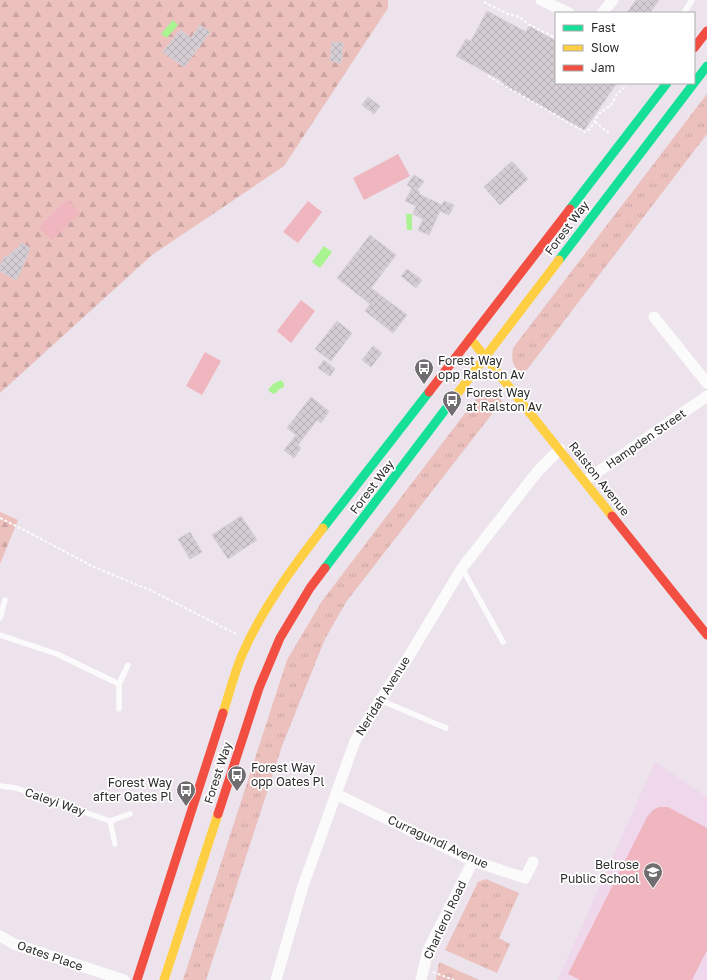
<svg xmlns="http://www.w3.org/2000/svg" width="707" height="980" font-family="'Golos Text',sans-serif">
  <defs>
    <pattern id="forest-firs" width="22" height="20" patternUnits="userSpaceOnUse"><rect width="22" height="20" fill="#ebc0bd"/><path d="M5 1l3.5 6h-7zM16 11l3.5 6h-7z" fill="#caa5a3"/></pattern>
    <pattern id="park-tufts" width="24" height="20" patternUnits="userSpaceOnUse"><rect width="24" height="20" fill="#ebc0bd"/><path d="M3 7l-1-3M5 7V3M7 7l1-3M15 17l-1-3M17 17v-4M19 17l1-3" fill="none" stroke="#caa5a3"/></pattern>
    <pattern id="building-cross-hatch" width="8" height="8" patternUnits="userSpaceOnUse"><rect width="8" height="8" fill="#d4cdd4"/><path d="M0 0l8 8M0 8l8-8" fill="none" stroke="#b6b0b6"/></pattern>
  </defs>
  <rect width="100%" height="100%" fill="#ece3ec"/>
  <path fill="#efd7ec" d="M 655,762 L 707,797 L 707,980 L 558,980 Z"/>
  <path fill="url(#forest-firs)" d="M 0,0 L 388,0 L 388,8 L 284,166 L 152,255 L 0,393 Z
    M 0,512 L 18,520 L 0,564 Z"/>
  <path fill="url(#park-tufts)" d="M 707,94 L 707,134 L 522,376 C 513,365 511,362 513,348 Z
    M 488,388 L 495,393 L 502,401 L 346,602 L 325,639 L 282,746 L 206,980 L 183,980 L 287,660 L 322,601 L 482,391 Z
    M 486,879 L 519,893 L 499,938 L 510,944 L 497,973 L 445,950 L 478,882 Z
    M 439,962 L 479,980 L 436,980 Z"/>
  <path fill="#f0b6bf" d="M 398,154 L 410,176 L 364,200 L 353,178 Z
    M 68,199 L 80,213 L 52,240 L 39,227 Z
    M 308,201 L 322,212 L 298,243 L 283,232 Z
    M 301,300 L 315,311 L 291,343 L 277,331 Z
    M 205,352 L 221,361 L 202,395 L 186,386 Z
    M 659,807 L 668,807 L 707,828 L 707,950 L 692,980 L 580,980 L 568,974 L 647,817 L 653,810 Z"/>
  <path fill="#a9f490" d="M 173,20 L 178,25 L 167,38 L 161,34 Z
    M 406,214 L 412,214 L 412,230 L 407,230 Z
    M 324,246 L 332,252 L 320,268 L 312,262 Z
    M 281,380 L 284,383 L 284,387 L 278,390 L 277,392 L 273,394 L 268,390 L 273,384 Z"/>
  <path fill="url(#building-cross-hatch)" stroke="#d7cfd6" d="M 636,0 L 659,0 L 650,13 L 627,13 Z
    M 487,11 L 526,32 L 529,26 L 556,41 L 556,83 L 617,83 L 584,130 L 501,84 L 502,81 L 456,56 L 466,39 L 471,41 Z
    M 200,25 L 210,32 L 184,67 L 163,52 L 180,30 L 191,38 Z
    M 332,42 L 343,43 L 341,63 L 330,61 Z
    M 368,97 L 380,106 L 374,114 L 362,105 Z
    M 512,161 L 528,179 L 500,205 L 484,187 Z
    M 414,175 L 424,181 L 417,191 L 420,192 L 419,194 L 442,205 L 444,201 L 454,205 L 449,215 L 440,211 L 429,235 L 418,230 L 423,219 L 413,214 L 416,206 L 405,201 L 412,188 L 407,185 Z
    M 370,235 L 396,255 L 371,288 L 407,315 L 393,333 L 365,311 L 370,304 L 337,278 Z
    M 21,243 L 30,248 L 27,254 L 28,255 L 22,266 L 23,267 L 16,280 L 0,271 L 0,265 L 5,256 L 8,257 L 11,252 L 13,253 L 16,248 L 18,249 Z
    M 407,269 L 422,280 L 416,288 L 401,276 Z
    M 337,321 L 352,333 L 331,361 L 315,349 Z
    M 373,346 L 382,353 L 371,367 L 362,360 Z
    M 324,360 L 335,369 L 330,376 L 318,368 Z
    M 311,397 L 329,411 L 321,423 L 317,420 L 298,445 L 301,448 L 294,458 L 284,450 L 296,435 L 287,428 Z
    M 241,516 L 257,540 L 228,559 L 212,535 Z
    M 190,532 L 202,552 L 190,559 L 178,539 Z"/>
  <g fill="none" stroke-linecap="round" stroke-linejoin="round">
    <path stroke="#fcfbfc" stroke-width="2" stroke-dasharray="3 2" stroke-linecap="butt" d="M 484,2 L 508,14 L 520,17 L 528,24 L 556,38
      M 488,76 L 585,132 L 590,129 L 599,114 L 611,105 L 617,94 L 624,88 L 627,83
      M 595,122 L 610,134
      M 0,518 L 24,530 L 94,567 L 150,590 L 238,635
      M 433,972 L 454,980"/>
    <path stroke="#fcfbfc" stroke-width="5.5" d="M 684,13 L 692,0
      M 462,568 L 503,642
      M 0,618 L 5,600
      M 0,635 L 57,654 L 119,684
      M 380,700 L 446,728
      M 119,709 L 119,684 L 128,665
      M 0,786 L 16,788 L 110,821
      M 115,844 L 110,821 L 130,814"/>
    <path stroke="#fcfbfc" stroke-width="11" d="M 541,0 L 569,13
      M 602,13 L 613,0
      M 654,317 L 707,383
      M 585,481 L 707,396
      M 336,794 L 473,861 L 525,878 L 533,862
      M 0,936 L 14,944 L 124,980
      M 276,980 L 303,886 L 355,741 L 375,708 L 409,656 L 462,568 L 538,471 L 560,449
      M 421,980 L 428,950 L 473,861"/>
    <path stroke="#16e098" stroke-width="9" d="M 570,209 L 667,83
      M 559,260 L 707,66
      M 323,528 L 429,392
      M 325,568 L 454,398"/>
    <path stroke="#ffcf43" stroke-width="9" d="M 470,338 L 612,516
      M 454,398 L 559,260
      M 223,713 C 229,694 234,674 242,655 C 262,609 292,568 323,528
      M 164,980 L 218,814"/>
    <path stroke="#f24e42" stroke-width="9" d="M 694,48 L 707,31
      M 429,392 L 570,209
      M 612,516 L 707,635
      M 218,814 L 259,688 L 280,638 L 310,588 L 325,568
      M 137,980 L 223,713"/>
  </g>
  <defs>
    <symbol id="bus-pin" viewBox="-11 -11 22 30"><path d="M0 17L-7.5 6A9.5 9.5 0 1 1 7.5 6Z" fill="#706d70" stroke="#fff"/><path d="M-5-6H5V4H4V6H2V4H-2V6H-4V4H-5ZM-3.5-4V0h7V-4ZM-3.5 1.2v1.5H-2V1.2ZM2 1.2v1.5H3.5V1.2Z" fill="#fff"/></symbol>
    <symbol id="school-pin" viewBox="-11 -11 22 30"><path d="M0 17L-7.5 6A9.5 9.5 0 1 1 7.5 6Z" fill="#706d70" stroke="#fff"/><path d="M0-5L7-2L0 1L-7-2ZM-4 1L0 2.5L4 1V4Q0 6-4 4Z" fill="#fff"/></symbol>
  </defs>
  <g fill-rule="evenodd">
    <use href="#bus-pin" x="413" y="357" width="22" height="30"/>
    <use href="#bus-pin" x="441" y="389" width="22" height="30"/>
    <use href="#bus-pin" x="226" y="764" width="22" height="30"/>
    <use href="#bus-pin" x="175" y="779" width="22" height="30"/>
    <use href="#school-pin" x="642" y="861" width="22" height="30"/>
  </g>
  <g text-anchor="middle" stroke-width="3.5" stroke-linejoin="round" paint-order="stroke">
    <g font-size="12" fill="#2d2d2d" stroke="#fff">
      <text transform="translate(567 228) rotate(-53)" y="4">Forest Way</text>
      <text transform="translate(646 439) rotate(-35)" y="4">Hampden Street</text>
      <text transform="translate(599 479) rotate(52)" y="4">Ralston Avenue</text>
      <text transform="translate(372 487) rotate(-53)" y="4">Forest Way</text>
      <text transform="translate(383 696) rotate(-58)" y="4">Neridah Avenue</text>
      <text transform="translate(218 773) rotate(-72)" y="4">Forest Way</text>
      <text transform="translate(55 802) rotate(19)" y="4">Caleyi Way</text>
      <text transform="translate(438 842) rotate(25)" y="4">Curragundi Avenue</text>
      <text transform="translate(445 920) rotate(-65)" y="4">Charleroi Road</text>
      <text transform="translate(50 956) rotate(19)" y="4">Oates Place</text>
    </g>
    <g font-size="12" fill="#2d2d2d" stroke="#fff" text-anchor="start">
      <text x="438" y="365">Forest Way<tspan x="438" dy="14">opp Ralston Av</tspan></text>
      <text x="466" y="397">Forest Way<tspan x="466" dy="14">at Ralston Av</tspan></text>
      <text x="251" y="772">Forest Way<tspan x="251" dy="14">opp Oates Pl</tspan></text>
      <text x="172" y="787" text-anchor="end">Forest Way<tspan x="172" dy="14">after Oates Pl</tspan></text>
      <text x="639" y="869" text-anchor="end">Belrose<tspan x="639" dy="14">Public School</tspan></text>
    </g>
  </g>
  <rect x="555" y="12" width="140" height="72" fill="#ffffff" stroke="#ababab"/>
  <rect x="563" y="25" width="20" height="6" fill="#16e098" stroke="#ababab"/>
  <text x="591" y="32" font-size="12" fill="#2d2d2d">Fast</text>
  <rect x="563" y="45" width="20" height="6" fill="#ffcf43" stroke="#ababab"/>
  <text x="591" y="52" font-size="12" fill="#2d2d2d">Slow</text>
  <rect x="563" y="65" width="20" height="6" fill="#f24e42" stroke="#ababab"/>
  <text x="591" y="72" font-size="12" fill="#2d2d2d">Jam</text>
</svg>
